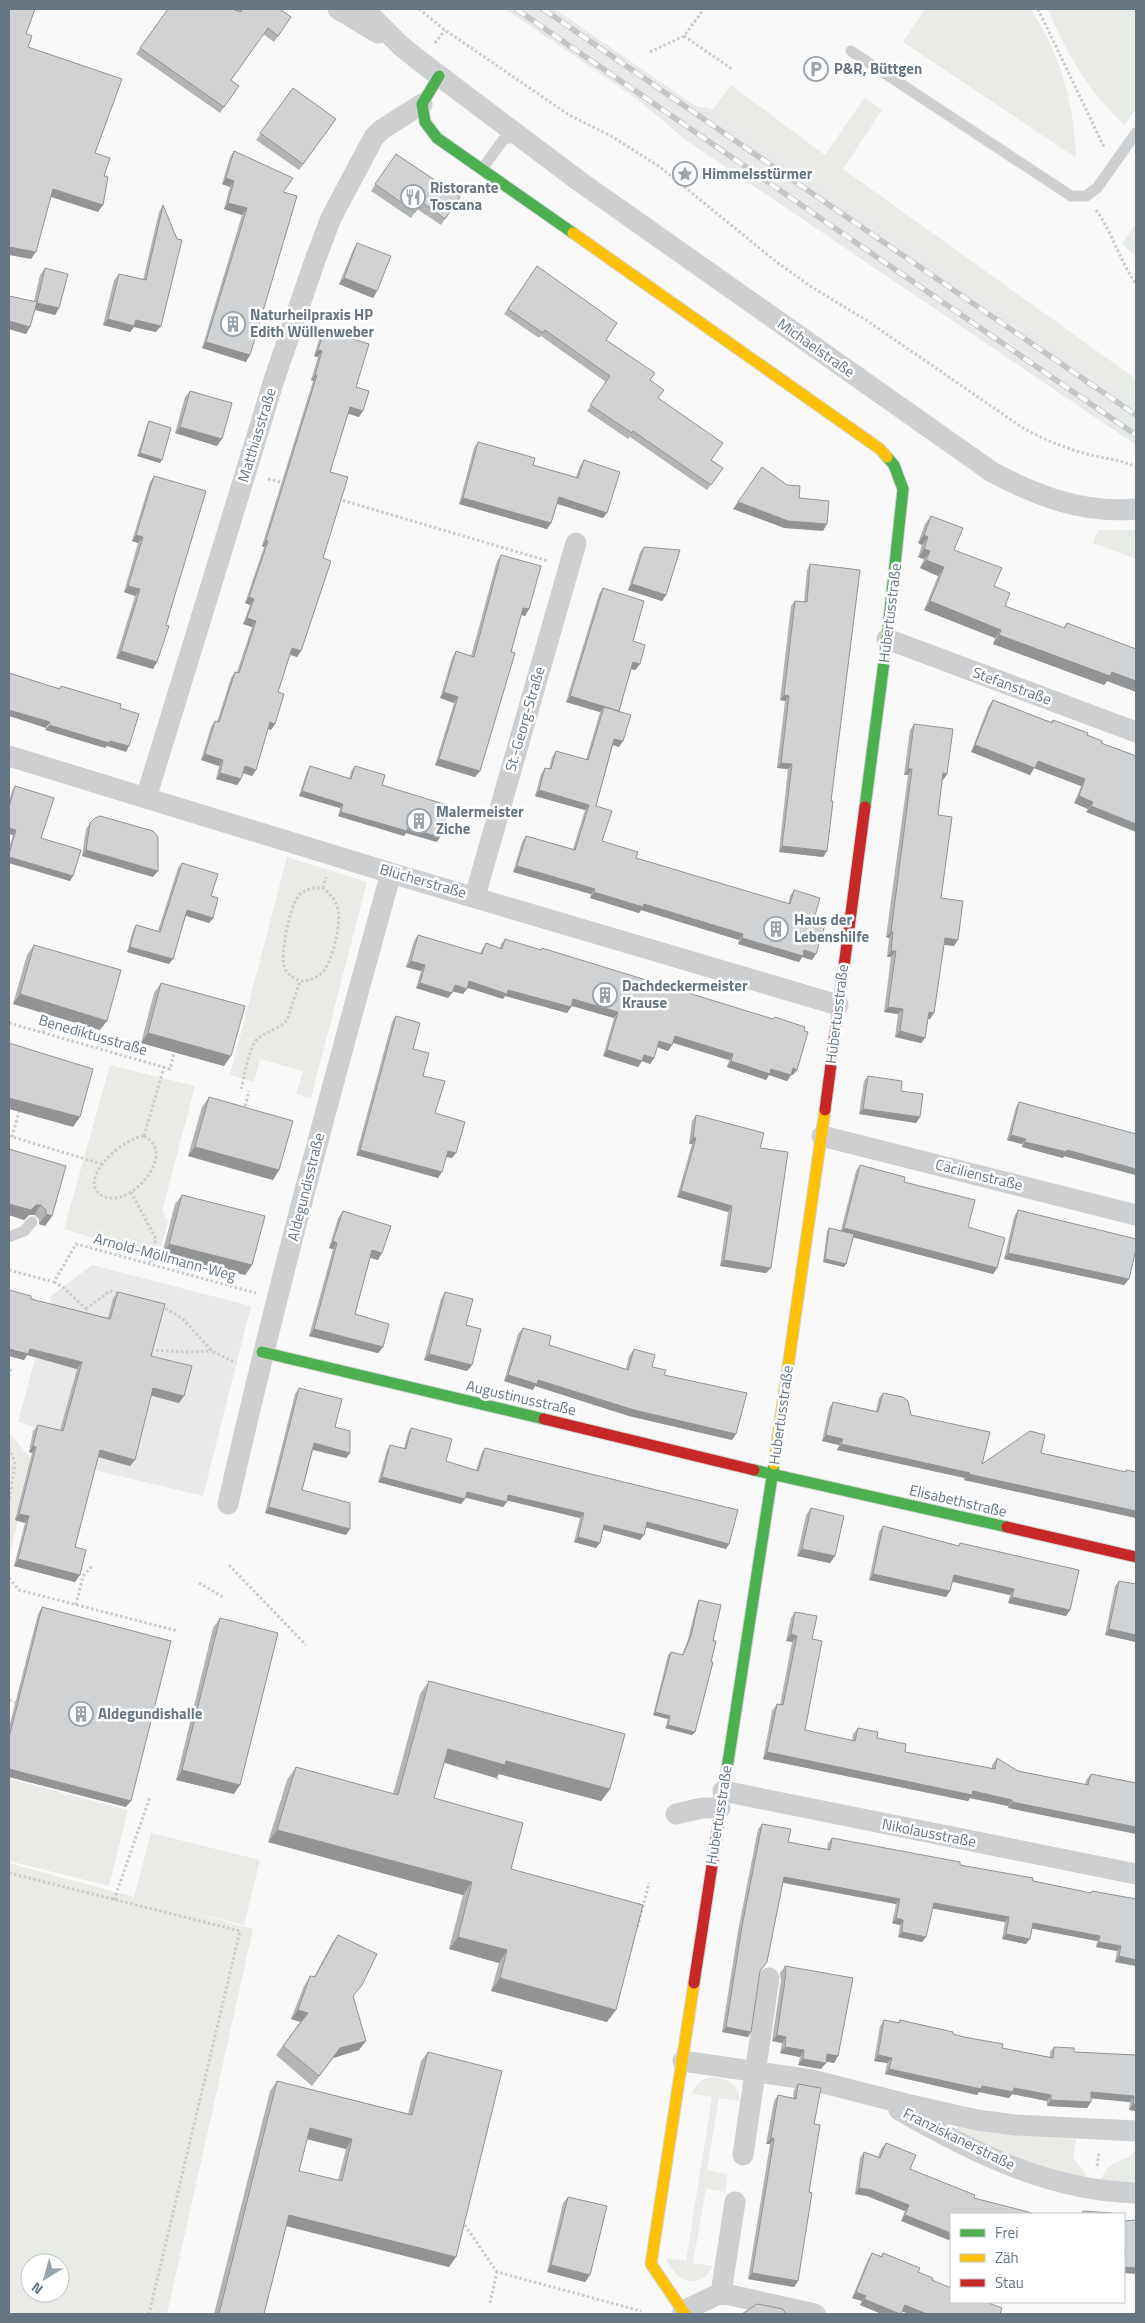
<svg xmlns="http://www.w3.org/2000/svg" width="1145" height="2323" font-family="'Titillium Web',sans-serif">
  <rect width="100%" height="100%" fill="#f9f9f9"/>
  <path fill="#e8e9e9" d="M 505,9 L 555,9 L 695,106 L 713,109 L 1136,402 L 1136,445 L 687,141 L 637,99 Z
    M 1136,223 L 1136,256 L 1122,244 Z
    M 92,1265 L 251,1306 L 203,1496 L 52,1460 L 59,1434 L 18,1422 L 52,1295 Z"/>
  <path fill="#e8ebe6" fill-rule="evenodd" d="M 925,9 L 1030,9 C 1060,51 1075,107 1076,158 L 903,42 Z
    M 1048,9 L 1136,9 L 1136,108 L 1125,125 C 1089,93 1066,53 1048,9 Z
    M 731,85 L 825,155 L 865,97 L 882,110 L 843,169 L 1136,379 L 1136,402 L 713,109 Z
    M 1098,530 L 1136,530 L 1136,559 L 1093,543 Z
    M 287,857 L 367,882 L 311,1098 L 296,1094 L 303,1071 L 260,1059 L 254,1082 L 230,1075 Z
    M 110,1065 L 195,1086 L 162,1211 L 168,1221 L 158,1258 L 64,1229 Z
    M 9,1433 L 32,1460 L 9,1559 Z
    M 9,1779 L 128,1810 L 109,1886 L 9,1861 Z
    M 151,1833 L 260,1860 L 244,1925 L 176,1908 L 253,1929 L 167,2314 L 9,2314 L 9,1863 L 134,1897 ZM 30,2263 L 60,2263 L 60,2293 L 30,2293 Z
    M 712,2077 C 729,2079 738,2083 740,2101 L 719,2098 L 707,2170 L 727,2174 L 726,2192 L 706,2189 L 693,2263 L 713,2266 C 698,2293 675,2281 666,2258 L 686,2261 L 712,2097 L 692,2094 C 696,2083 701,2079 712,2077 Z
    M 958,2126 L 1000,2134 L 1076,2139 L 1073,2158 L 1086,2174 L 1086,2181 L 1068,2177 L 956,2133 Z
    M 1136,2149 L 1136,2186 L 1100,2183 C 1109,2154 1126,2166 1136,2149 Z"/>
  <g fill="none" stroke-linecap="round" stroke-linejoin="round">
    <defs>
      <path id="fast" d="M 439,76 L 422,104 L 425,122 L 437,138 L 573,233
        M 865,807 L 887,639 L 903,489 L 894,465 L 887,457
        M 262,1352 L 544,1419
        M 754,1470 L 1007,1527
        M 726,1775 L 774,1464"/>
      <path id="slow" d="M 573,233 L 880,449 L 887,457
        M 774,1464 L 825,1110
        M 685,2314 L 651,2264 L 694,1983"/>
      <path id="jam" d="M 825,1110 L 865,807
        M 544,1419 L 754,1470
        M 1007,1527 L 1136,1557
        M 694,1983 L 726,1775"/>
    </defs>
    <use href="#fast" stroke="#d5d6d7" stroke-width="13"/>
    <use href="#slow" stroke="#d5d6d7" stroke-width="13"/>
    <use href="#jam" stroke="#d5d6d7" stroke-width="13"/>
    <path stroke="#cbcccd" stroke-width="3" stroke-dasharray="2.5 2.5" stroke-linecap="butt" d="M 419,9 L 445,30 L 569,115 L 611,136 L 660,167 L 774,260 L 810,286 L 866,320 L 1023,428 C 1045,440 1067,449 1091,455 C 1107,459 1122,460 1136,467
      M 1038,9 L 1104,147
      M 684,36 L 732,69
      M 435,43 L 445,30
      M 650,52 L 684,36 L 704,9
      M 1096,210 C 1113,234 1120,261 1136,284
      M 268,479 L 284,483
      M 338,499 L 548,561
      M 312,888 L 323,888 C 329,893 334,898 337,906 C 343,920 332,963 322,973 C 315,979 308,981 300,981 C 294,978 288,975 285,969 C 279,957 290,907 298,896 C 302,892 306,890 312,888 Z
      M 323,888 L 326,877
      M 9,1023 L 170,1069 L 175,1049
      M 43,1033 L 49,1012
      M 241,1089 C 245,1076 249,1043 260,1037 C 269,1031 280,1028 287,1020 L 300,981
      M 244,1111 L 249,1091
      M 9,1136 L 102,1164
      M 144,1136 C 179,1154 129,1210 103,1196 C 75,1181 122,1138 144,1136 Z
      M 144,1136 L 164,1067
      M 12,1137 L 20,1108
      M 131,1192 L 156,1239 L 149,1265
      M 9,1270 L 54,1282 L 76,1244 L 256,1293
      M 192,1277 L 196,1260
      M 54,1282 L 63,1287 L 86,1309 L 85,1316
      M 161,1306 L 182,1318 L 212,1351 L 236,1363
      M 86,1309 L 110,1291 L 119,1293
      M 151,1350 L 185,1352 L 212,1351
      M 9,1376 L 11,1368
      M 9,1448 L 15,1462 L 9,1502
      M 229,1565 L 306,1645
      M 9,1578 L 19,1590 L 178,1631
      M 199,1583 L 223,1597
      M 76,1605 L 83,1576 L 93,1565
      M 9,1700 L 15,1702
      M 496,1778 L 500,1779
      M 9,1873 L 240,1931 L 149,2314
      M 114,1900 L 150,1797
      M 634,1929 L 637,1929 L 649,1883
      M 1097,2166 L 1099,2153
      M 462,2221 L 497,2272
      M 490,2303 L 497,2272 L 641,2311"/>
    <path stroke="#cecfd0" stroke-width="11" d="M 851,51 L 1071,196 L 1086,196 L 1097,188 L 1136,133
      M 482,169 L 503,140 L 518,135
      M 9,1237 L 24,1231 L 32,1222"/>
    <path stroke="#cecfd0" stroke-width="21" d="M 338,9 L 378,33
      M 364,9 L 400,45 L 421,62 L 579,181 L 992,472 C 1037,496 1084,514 1136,509
      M 887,639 L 1136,732
      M 9,756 L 391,873 L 838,1005
      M 146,798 L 274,380 L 314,263 L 331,218 L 374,137 L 381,130 L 422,104
      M 475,896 L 576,543
      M 822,1136 L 1136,1215
      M 228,1504 C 276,1292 333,1082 391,873
      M 723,1791 L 1136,1874
      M 676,1814 L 702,1808 L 720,1808
      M 683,2061 L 812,2080 L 906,2104 L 977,2120 L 1015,2125 L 1136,2131
      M 899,2110 C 972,2152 1050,2191 1136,2193
      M 743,2155 L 769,1978
      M 721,2293 L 735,2202
      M 683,2311 L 721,2293 L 815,2314"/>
    <use href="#fast" stroke="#4caf50" stroke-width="11"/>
    <use href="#slow" stroke="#ffc107" stroke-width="11"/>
    <use href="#jam" stroke="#c62828" stroke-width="11"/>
    <defs>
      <path id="rail" d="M 516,9 L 1136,435
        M 543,9 L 1136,415"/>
    </defs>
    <use href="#rail" stroke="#c3c5c6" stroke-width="5.5"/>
    <use href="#rail" stroke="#fff" stroke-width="4" stroke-dasharray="11" stroke-linecap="butt"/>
  </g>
  <path fill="#b3b5b5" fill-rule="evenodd" d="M 168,9 L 282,9 L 281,10 L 291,17 L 274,42 L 263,34 L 231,80 L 239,86 L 220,113 L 136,54 Z
    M 293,88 L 336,119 L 299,170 L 256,140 Z
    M 234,151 L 283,192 L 246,362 L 202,348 L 242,215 L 224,209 L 230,187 L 222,184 L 230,157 Z
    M 396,154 L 460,197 L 441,225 L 417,209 L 411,218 L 371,191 Z
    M 163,205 L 156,332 L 134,327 L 130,332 L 103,325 L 114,280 L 119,274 L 143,280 L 159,212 Z
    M 357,243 L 377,291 L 373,298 L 339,284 L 353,250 Z
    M 537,266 L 606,340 L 650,380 L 658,398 L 711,460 L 723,468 L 707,490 L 630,437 L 628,439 L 587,411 L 606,382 L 541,336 L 539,338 L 504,314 Z
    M 45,268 L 59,308 L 55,315 L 35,310 L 30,327 L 26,334 L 9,329 L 9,296 L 34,301 L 40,275 Z
    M 324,330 L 356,387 L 359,417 L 348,413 L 330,472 L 323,558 L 301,651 L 297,657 L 290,655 L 278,692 L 275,724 L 271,730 L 268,729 L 256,770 L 252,776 L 243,773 L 241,779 L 237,785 L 216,779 L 219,766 L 201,760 L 211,727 L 215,721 L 217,722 L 231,678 L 235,672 L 237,672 L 252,627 L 243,624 L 250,605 L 245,603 L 264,547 L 262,546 L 313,381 L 311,380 L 318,357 L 314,356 L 320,336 Z
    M 190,391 L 217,446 L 175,433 L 185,397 Z
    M 149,421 L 160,463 L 137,456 L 147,425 Z
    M 478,442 L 533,465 L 576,477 L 580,466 L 584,460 L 603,518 L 557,504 L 551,523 L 547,529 L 459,504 L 474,448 Z
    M 154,476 L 166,625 L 153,669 L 116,658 L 135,596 L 124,592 L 138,543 L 132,541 L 150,482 Z
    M 931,516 L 954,550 L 994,586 L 1005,606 L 1063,628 L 1067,623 L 1107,681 L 1104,685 L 993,644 L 995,638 L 924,610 L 938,576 L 920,568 L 924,559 L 918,557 L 922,545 L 918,543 L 925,524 Z
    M 644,547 L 666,595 L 662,601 L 628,590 L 640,552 Z
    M 501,555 L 529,609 L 525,616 L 521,615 L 511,652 L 480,771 L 475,777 L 435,765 L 454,703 L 440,698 L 452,658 L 456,651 L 471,656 L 497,561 Z
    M 810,564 L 831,801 L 827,851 L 823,857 L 779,852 L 788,769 L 777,768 L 785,701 L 780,700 L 791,606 L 795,601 L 804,602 L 807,570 Z
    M 603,588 L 633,641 L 640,664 L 635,670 L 631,669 L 619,711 L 619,747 L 613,745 L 596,806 L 602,841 L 636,858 L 788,904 L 790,896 L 794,890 L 814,919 L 812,960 L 802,957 L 799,962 L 738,944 L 739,940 L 641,910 L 639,913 L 590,898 L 591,894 L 513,872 L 522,842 L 526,836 L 573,849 L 585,810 L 535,796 L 541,774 L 545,768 L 549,769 L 552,757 L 556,751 L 586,760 L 600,712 L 566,702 L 599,594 Z
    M 993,700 L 1051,722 L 1053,720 L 1101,743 L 1136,756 L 1086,812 L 1088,809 L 1074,803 L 1081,786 L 1034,768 L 1030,775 L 971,752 L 988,707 Z
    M 914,724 L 947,774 L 942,780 L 938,815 L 941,898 L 954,946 L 944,945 L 934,1013 L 930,1019 L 928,1019 L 925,1038 L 921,1043 L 895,1037 L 898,1014 L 884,1012 L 891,957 L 887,957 L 889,938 L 886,937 L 908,775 L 904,775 L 910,730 Z
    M 310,766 L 349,779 L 351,771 L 355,766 L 382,785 L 437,842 L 406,833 L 404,836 L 338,816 L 340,808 L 299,796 L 307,771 Z
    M 15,786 L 41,838 L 73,876 L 70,881 L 9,863 L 9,848 L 13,835 L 9,834 L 9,801 L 12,791 Z
    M 90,823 L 153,877 L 82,856 L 86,829 Z
    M 182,863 L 211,896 L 213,918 L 209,923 L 186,916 L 169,964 L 127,952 L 133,930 L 136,925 L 158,931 L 178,868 Z
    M 418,935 L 480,954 L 482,949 L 486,943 L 500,948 L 501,944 L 505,939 L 540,950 L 542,948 L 793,1075 L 791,1075 L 787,1081 L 769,1075 L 766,1080 L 727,1067 L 729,1060 L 673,1043 L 668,1051 L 657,1047 L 654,1058 L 650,1064 L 642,1061 L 638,1067 L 603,1056 L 614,1018 L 572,1006 L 567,1013 L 505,996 L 503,999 L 467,987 L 463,994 L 453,991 L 448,998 L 416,988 L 421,971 L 406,967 L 414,941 Z
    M 34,945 L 100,1030 L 13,1004 L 27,955 Z
    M 161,983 L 224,1066 L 141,1043 L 154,993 Z
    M 396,1016 L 413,1049 L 423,1076 L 435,1113 L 452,1158 L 446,1157 L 438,1178 L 356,1155 L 392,1022 Z
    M 868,1076 L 901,1091 L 920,1117 L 916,1123 L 859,1114 L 864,1081 Z
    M 209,1097 L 279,1170 L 273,1180 L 188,1156 L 202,1107 Z
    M 1019,1102 L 1136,1134 L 1136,1175 L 1064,1156 L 1063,1158 L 1022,1147 L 1022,1144 L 1007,1140 L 1016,1107 Z
    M 696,1115 L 760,1148 L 766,1273 L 720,1266 L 728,1212 L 677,1197 L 692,1144 L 689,1144 L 692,1121 Z
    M 9,1149 L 52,1216 L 45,1226 L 39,1224 L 39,1219 L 34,1215 L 29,1215 L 24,1220 L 9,1215 Z
    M 860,1165 L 904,1182 L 968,1227 L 997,1268 L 993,1274 L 853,1237 L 846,1264 L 844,1267 L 823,1262 L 827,1231 L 829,1228 L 841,1230 L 856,1171 Z
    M 182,1195 L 252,1265 L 245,1275 L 162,1254 L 175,1204 Z
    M 1018,1210 L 1129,1279 L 1124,1285 L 1004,1259 L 1014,1217 Z
    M 343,1211 L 378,1260 L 370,1258 L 355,1314 L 383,1347 L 378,1353 L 309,1336 L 333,1249 L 329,1248 L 338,1218 Z
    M 9,1290 L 31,1299 L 108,1318 L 113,1298 L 118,1292 L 151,1356 L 179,1403 L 151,1395 L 135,1460 L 130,1466 L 98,1457 L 75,1547 L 75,1582 L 14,1566 L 25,1523 L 15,1520 L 32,1453 L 29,1452 L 33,1431 L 38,1425 L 60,1430 L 77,1369 L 27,1355 L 24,1360 L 9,1356 Z
    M 445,1292 L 466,1325 L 472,1365 L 467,1371 L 424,1360 L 441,1299 Z
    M 523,1328 L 549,1345 L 626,1369 L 629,1356 L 634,1349 L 652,1367 L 664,1375 L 732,1440 L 629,1416 L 535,1386 L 533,1390 L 504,1381 L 518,1334 Z
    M 299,1388 L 335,1427 L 350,1453 L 346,1458 L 313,1450 L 302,1490 L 346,1535 L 265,1513 L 295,1394 Z
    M 883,1393 L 911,1415 L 982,1464 L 1041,1453 L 1124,1472 L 1126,1470 L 1136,1472 L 1136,1518 L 964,1480 L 965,1478 L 837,1450 L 839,1445 L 822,1441 L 829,1408 L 833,1402 L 876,1411 L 879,1398 Z
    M 411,1428 L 446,1461 L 476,1470 L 482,1452 L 485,1448 L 729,1544 L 726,1549 L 646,1527 L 640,1540 L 603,1530 L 596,1548 L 574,1542 L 580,1518 L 507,1500 L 503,1507 L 465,1497 L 461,1504 L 378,1482 L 387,1450 L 390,1445 L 404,1448 L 408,1433 Z
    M 811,1508 L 835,1556 L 830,1563 L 797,1556 L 806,1515 Z
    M 883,1526 L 958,1546 L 960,1543 L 1070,1610 L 1066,1616 L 1008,1603 L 1010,1595 L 952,1582 L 946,1597 L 869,1580 L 879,1532 Z
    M 1119,1581 L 1136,1584 L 1136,1642 L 1105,1635 L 1115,1586 Z
    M 699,1600 L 713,1641 L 695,1732 L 692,1735 L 665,1728 L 668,1719 L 653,1715 L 668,1655 L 671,1652 L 682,1655 L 688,1639 L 697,1603 Z
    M 42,1607 L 126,1807 L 9,1777 L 9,1727 L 38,1614 Z
    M 795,1612 L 812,1639 L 805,1730 L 852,1741 L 853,1734 L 858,1728 L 905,1752 L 992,1769 L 992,1765 L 997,1758 L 1018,1771 L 1085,1785 L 1086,1780 L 1091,1774 L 1136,1783 L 1008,1808 L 1008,1806 L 970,1798 L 968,1801 L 763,1759 L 772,1711 L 777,1704 L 780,1705 L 792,1642 L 786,1641 L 791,1618 Z
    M 220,1618 L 234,1794 L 176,1780 L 213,1628 Z
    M 429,1681 L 610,1789 L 601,1801 L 499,1774 L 496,1778 L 444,1763 L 434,1798 L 511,1869 L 607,2022 L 491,1991 L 499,1963 L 449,1949 L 463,1895 L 268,1842 L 287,1780 L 296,1767 L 393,1794 L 420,1694 Z
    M 762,1824 L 788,1842 L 827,1849 L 828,1843 L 832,1838 L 1091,1893 L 1092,1891 L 1136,1899 L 1136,1966 L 1115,1962 L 1117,1951 L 1096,1947 L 1097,1941 L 1032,1928 L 1026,1944 L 1002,1939 L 1005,1922 L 932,1908 L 922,1942 L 898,1937 L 900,1925 L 892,1923 L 896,1904 L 783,1883 L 760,1971 L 748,2037 L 722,2032 L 738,1931 L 758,1829 Z
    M 338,1935 L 354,1997 L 359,2050 L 333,2058 L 312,2086 L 276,2055 L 300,2022 L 291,2019 L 304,1986 L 310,1976 L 314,1977 L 331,1945 Z
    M 785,1966 L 838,2056 L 834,2063 L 826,2061 L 821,2069 L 798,2065 L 800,2057 L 780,2053 L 782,2043 L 772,2041 L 781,1980 L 780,1973 Z
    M 884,2020 L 898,2022 L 900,2020 L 953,2034 L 1002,2048 L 1050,2057 L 1050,2052 L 1054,2047 L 1074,2052 L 1136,2055 L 1136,2111 L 1129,2110 L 1130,2102 L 1091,2098 L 1087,2108 L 1047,2106 L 1047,2101 L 1012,2094 L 1009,2098 L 979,2092 L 977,2095 L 885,2074 L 887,2063 L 874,2061 L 880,2026 Z
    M 428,2052 L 449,2267 L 286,2226 L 264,2314 L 214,2314 L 270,2091 L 277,2081 L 408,2114 L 421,2061 ZM 307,2139 L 346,2149 L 338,2180 L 299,2171 Z
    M 798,2084 L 814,2124 L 809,2192 L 798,2281 L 794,2287 L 748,2279 L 770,2144 L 766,2144 L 774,2101 L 778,2095 L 793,2098 L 794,2090 Z
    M 886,2143 L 910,2169 L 975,2195 L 901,2221 L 905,2211 L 867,2196 L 855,2194 L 860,2158 L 864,2152 L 878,2157 L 881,2149 Z
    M 568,2197 L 590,2275 L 585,2282 L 547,2272 L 563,2203 Z
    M 872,2253 L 881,2256 L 883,2253 L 902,2312 L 901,2314 L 882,2314 L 860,2305 L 862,2301 L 852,2298 L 868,2259 Z"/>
  <path fill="#929394" d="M 226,178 L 234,181 L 230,187 L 222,184 Z
    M 53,189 L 103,205 L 98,212 L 48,196 Z
    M 228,203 L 247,208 L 242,215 L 224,209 Z
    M 9,247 L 36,252 L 31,259 L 9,255 Z
    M 344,278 L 377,291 L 373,298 L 339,284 Z
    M 37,303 L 59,308 L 55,315 L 32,309 Z
    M 108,319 L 136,320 L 161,326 L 156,332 L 134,327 L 130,332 L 103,325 Z
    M 9,321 L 30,327 L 26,334 L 9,329 Z
    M 206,342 L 250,355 L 246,362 L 202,348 Z
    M 318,350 L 322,351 L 318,357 L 314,356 Z
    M 315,375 L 317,375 L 313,381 L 311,380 Z
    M 350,407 L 363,411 L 359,417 L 346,413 Z
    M 180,427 L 222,439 L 217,446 L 175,433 Z
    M 140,453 L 162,460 L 160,463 L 137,456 Z
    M 559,497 L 607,513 L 603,518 L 555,503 Z
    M 463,498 L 551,523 L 547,529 L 459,504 Z
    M 738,502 L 827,524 L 823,531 L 784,528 L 733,509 Z
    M 136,535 L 143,537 L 138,543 L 132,541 Z
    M 924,535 L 928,537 L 922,545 L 918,543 Z
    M 266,540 L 268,541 L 264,547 L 262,546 Z
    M 924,549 L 930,551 L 924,559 L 918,557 Z
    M 926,560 L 944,567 L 938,576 L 920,568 Z
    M 632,584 L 666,595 L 662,601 L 628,590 Z
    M 128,586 L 140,589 L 135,596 L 124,592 Z
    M 249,597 L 254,599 L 250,605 L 245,603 Z
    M 930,601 L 1001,630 L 995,638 L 924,610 Z
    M 523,608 L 529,609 L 525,616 L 519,614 Z
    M 247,618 L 256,621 L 252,627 L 243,624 Z
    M 999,635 L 1112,672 L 1136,681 L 1136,692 L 1107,681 L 1104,685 L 993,644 Z
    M 292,648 L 301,651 L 297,657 L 288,654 Z
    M 121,651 L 157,662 L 153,669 L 116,658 Z
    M 633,662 L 640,664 L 635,670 L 629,668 Z
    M 444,692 L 458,697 L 454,703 L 440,698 Z
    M 784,695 L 789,696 L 785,701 L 780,700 Z
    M 570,696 L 619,711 L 604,707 L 600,712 L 566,702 Z
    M 9,710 L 50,722 L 46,728 L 9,716 Z
    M 270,722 L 275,724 L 271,730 L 266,728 Z
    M 49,725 L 110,741 L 129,746 L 126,752 L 107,746 L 105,748 L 45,730 Z
    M 614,739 L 623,741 L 619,747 L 610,744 Z
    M 975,745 L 1038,761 L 1085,779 L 1081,786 L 1034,768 L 1030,775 L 971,752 Z
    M 205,754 L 223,760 L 219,766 L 201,760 Z
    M 439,759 L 480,771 L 475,777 L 435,765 Z
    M 781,763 L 792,764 L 788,769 L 777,768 Z
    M 245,766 L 256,770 L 252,776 L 240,772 Z
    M 908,769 L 912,769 L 908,775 L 904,775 Z
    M 220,773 L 241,779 L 237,785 L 216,779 Z
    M 943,773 L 947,774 L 943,780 L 939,779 Z
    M 539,790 L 589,805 L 585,810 L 535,796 Z
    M 302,791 L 343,804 L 340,808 L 299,796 Z
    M 1079,796 L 1093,802 L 1088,809 L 1074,803 Z
    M 1091,806 L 1136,824 L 1136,832 L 1086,812 Z
    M 341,812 L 408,828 L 440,837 L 437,842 L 406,833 L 404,836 L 338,816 Z
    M 9,828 L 16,830 L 13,835 L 9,834 Z
    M 782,846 L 827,851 L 823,857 L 779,852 Z
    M 86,850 L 158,871 L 153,877 L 82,856 Z
    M 9,857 L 73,876 L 70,881 L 9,863 Z
    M 517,866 L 595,889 L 591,894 L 513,872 Z
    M 594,892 L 644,904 L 743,934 L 739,940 L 641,910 L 639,913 L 590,898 Z
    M 187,910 L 213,918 L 209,923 L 184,915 Z
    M 891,932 L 893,932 L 889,938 L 886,937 Z
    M 742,938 L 804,950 L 816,954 L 812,960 L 802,957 L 799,962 L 738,944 Z
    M 945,938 L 958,940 L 954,946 L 941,944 Z
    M 130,947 L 173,959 L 169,964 L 127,952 Z
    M 891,951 L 896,951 L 891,957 L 887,957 Z
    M 411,961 L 425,965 L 421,971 L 406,967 Z
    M 469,981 L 508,990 L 571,1007 L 567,1013 L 505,996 L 503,999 L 465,987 Z
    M 420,983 L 452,993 L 448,998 L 416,988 Z
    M 455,985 L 467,989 L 463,994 L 451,991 Z
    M 20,994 L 107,1021 L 100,1030 L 13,1004 Z
    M 573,999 L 618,1012 L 614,1018 L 569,1005 Z
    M 888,1007 L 903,1009 L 898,1014 L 884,1012 Z
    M 929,1012 L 934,1013 L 930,1019 L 925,1018 Z
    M 900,1031 L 925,1038 L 921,1043 L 895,1037 Z
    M 148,1033 L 231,1056 L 224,1066 L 141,1043 Z
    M 675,1036 L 733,1054 L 729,1060 L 671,1042 Z
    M 659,1041 L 672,1045 L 668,1051 L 655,1046 Z
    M 607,1050 L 644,1055 L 654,1058 L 650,1064 L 642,1061 L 638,1067 L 603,1056 Z
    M 731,1061 L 771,1069 L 791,1075 L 787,1081 L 769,1075 L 766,1080 L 727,1067 Z
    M 793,1068 L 797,1070 L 793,1075 L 789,1074 Z
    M 9,1098 L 80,1117 L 73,1127 L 9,1109 Z
    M 863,1109 L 920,1117 L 916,1123 L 859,1114 Z
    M 1011,1135 L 1026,1139 L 1022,1144 L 1007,1140 Z
    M 693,1138 L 696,1138 L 692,1144 L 689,1144 Z
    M 1025,1142 L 1067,1150 L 1136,1169 L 1136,1175 L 1064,1156 L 1063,1158 L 1022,1147 Z
    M 195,1147 L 279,1170 L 273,1180 L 188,1156 Z
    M 360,1150 L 442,1172 L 438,1178 L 356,1155 Z
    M 448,1151 L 456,1153 L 452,1158 L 444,1156 Z
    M 681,1191 L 732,1206 L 728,1212 L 677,1197 Z
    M 9,1204 L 36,1205 L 41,1205 L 34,1215 L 29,1215 L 24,1220 L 9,1215 Z
    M 46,1214 L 52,1216 L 45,1226 L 39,1224 Z
    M 844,1228 L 997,1268 L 993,1274 L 840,1234 Z
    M 333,1241 L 337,1243 L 333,1249 L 329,1248 Z
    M 169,1244 L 252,1265 L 245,1275 L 162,1254 Z
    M 372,1250 L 382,1253 L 378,1260 L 368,1257 Z
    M 1008,1253 L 1129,1279 L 1124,1285 L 1004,1259 Z
    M 825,1259 L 846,1264 L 844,1267 L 823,1262 Z
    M 724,1260 L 771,1268 L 766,1273 L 720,1266 Z
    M 314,1329 L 383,1347 L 378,1353 L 309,1336 Z
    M 9,1349 L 30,1349 L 82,1362 L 77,1369 L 27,1355 L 24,1360 L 9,1356 Z
    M 429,1354 L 472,1365 L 467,1371 L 424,1360 Z
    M 508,1375 L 538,1380 L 736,1434 L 732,1440 L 629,1416 L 535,1386 L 533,1390 L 504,1381 Z
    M 153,1388 L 184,1396 L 179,1403 L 149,1395 Z
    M 826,1435 L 843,1439 L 839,1445 L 822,1441 Z
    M 314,1443 L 350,1453 L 346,1458 L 310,1449 Z
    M 841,1444 L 970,1473 L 1136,1511 L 1136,1518 L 964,1480 L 965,1478 L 837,1450 Z
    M 33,1446 L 36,1447 L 32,1453 L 29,1452 Z
    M 100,1450 L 135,1460 L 130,1466 L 95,1456 Z
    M 382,1477 L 465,1499 L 461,1504 L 378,1482 Z
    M 467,1492 L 507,1502 L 503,1507 L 463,1497 Z
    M 508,1495 L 584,1513 L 580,1518 L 505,1500 Z
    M 269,1507 L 350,1529 L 346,1535 L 265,1513 Z
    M 19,1514 L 29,1516 L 25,1523 L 15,1520 Z
    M 647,1522 L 729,1544 L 726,1549 L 644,1527 Z
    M 604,1525 L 644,1535 L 640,1540 L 601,1529 Z
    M 578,1537 L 600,1543 L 596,1548 L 574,1542 Z
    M 802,1549 L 835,1556 L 830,1563 L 797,1556 Z
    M 18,1559 L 80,1575 L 75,1582 L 14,1566 Z
    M 873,1574 L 950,1591 L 946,1597 L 869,1580 Z
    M 954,1575 L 1014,1589 L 1010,1595 L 950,1581 Z
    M 1012,1597 L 1070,1610 L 1066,1616 L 1008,1603 Z
    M 1109,1629 L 1136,1635 L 1136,1642 L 1105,1635 Z
    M 791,1634 L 797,1636 L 792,1642 L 786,1641 Z
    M 655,1712 L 670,1716 L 668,1719 L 653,1715 Z
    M 668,1725 L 695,1732 L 692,1735 L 665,1728 Z
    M 448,1749 L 506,1761 L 610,1789 L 601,1801 L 499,1774 L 496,1778 L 440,1761 Z
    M 767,1752 L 973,1791 L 1012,1800 L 1008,1806 L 970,1798 L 968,1801 L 763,1759 Z
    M 9,1769 L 131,1801 L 126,1807 L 9,1777 Z
    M 182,1770 L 240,1785 L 234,1794 L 176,1780 Z
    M 1012,1802 L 1136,1827 L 1136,1834 L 1008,1808 Z
    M 277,1830 L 472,1882 L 463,1895 L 268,1842 Z
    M 784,1877 L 900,1899 L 896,1904 L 780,1882 Z
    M 934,1903 L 1009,1917 L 1005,1922 L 930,1908 Z
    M 896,1918 L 903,1920 L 900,1925 L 892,1923 Z
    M 1033,1923 L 1100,1936 L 1097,1941 L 1029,1928 Z
    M 902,1932 L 926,1937 L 922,1942 L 898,1937 Z
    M 1006,1934 L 1030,1939 L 1026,1944 L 1002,1939 Z
    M 458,1937 L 507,1950 L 499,1963 L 449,1949 Z
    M 1099,1942 L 1121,1946 L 1117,1951 L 1096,1947 Z
    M 1119,1956 L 1136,1960 L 1136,1966 L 1115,1962 Z
    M 500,1978 L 616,2010 L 607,2022 L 491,1991 Z
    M 298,2010 L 308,2013 L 301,2022 L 291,2019 Z
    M 726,2027 L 751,2032 L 748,2037 L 722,2032 Z
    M 777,2035 L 786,2037 L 782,2043 L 772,2041 Z
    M 366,2041 L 359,2050 L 333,2058 L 312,2086 L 340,2048 Z
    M 785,2047 L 804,2050 L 800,2057 L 780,2053 Z
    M 827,2054 L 838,2056 L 834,2063 L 823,2061 Z
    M 878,2055 L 892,2058 L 887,2063 L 874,2061 Z
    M 803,2059 L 826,2063 L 821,2069 L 798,2065 Z
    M 889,2069 L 982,2086 L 1014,2088 L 1051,2095 L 1047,2101 L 1012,2094 L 1009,2098 L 979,2092 L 977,2095 L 885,2074 Z
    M 1091,2092 L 1134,2096 L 1130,2102 L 1087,2098 Z
    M 1051,2100 L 1091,2102 L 1087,2108 L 1047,2106 Z
    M 1133,2104 L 1136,2104 L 1136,2111 L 1129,2110 Z
    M 310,2128 L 352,2139 L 346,2149 L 303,2138 Z
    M 771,2138 L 774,2139 L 770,2144 L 766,2144 Z
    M 859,2188 L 871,2190 L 909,2205 L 905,2211 L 867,2196 L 855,2194 Z
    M 289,2215 L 456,2257 L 449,2267 L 282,2225 Z
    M 905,2215 L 951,2233 L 951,2241 L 901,2221 Z
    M 551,2265 L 590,2275 L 585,2282 L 547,2272 Z
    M 1124,2267 L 1136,2268 L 1136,2274 L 1124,2273 Z
    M 752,2273 L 798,2281 L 794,2287 L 748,2279 Z
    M 856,2292 L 866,2296 L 862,2301 L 852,2298 Z
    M 864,2299 L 900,2314 L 882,2314 L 860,2305 Z
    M 905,2305 L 927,2314 L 909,2314 L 901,2311 Z"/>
  <path fill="#d0d2d3" stroke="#929394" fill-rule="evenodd" d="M 9,9 L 35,9 L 26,34 L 32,36 L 28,47 L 122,79 L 95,153 L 110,158 L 104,176 L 108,177 L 103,205 L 53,189 L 36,252 L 9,247 Z
    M 168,9 L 231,9 L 241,12 L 242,10 L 241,9 L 282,9 L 281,10 L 291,17 L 278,36 L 268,28 L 231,80 L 239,86 L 224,107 L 140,48 Z
    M 293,88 L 336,119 L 303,164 L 260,133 Z
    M 234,151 L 293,178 L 283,192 L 297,196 L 250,355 L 206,342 L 247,208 L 228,203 L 234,181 L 226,178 Z
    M 396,154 L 460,197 L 445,219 L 422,202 L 415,212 L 375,184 Z
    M 163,205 L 177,239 L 182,240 L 161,326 L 136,320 L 134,326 L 108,319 L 119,274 L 146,280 Z
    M 357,243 L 391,256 L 377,291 L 344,278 Z
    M 537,266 L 617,323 L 606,340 L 655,373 L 650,380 L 664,390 L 658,398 L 723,443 L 711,460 L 723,468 L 711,485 L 633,431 L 632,433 L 590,405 L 610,376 L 545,330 L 543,333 L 508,309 Z
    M 45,268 L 68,274 L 59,308 L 37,303 Z
    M 9,296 L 37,302 L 30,327 L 9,321 Z
    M 324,330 L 369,344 L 356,387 L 369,391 L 363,411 L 350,407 L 330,472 L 348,477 L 323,558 L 331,561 L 301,651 L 292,648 L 278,692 L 284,694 L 275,724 L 270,722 L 256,770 L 245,766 L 241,779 L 220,773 L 223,760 L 205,754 L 215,721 L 219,722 L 235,672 L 239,673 L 256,621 L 247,618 L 254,599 L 249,597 L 268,541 L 266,540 L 317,375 L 315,375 L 322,351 L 318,350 Z
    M 190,391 L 232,403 L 222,439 L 180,427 Z
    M 149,421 L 171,428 L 162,460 L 140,453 Z
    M 478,442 L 535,458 L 533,465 L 578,478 L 584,460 L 620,472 L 607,513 L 559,497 L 551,523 L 463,498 Z
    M 762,467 L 787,485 L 800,486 L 799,498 L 829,501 L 827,524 L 788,521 L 738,502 Z
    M 154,476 L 206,491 L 166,625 L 169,626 L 157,662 L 121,651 L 140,589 L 128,586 L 143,537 L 136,535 Z
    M 931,516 L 963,528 L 954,550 L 1002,568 L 994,586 L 1010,593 L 1005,606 L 1065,628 L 1067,623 L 1136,649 L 1136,681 L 1112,672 L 1110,676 L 999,635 L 1001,630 L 930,601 L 944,567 L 926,560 L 930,551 L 924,549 L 928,537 L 924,535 Z
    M 644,547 L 680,550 L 666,595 L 632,584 Z
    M 501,555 L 541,566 L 529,609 L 523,608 L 511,652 L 515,653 L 480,771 L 439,759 L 458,697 L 444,692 L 456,651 L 474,657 Z
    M 810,564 L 860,570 L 831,801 L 833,801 L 827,851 L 782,846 L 792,764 L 781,763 L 789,696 L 784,695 L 795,601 L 807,602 Z
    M 603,588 L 644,601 L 633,641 L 645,645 L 640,664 L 633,662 L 619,711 L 570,696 Z
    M 9,673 L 60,689 L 61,686 L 121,704 L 120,708 L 139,714 L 129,746 L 110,741 L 109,743 L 49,725 L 50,722 L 9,710 Z
    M 993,700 L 1052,723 L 1053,720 L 1088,733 L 1087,735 L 1102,741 L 1101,743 L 1136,756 L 1136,824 L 1091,806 L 1093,802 L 1079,796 L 1085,779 L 1038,761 L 1035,768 L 975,745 Z
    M 604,707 L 631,715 L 623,741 L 614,739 L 596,806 L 612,811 L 602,841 L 638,852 L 636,858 L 790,904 L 794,890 L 820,898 L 814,919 L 826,922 L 816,954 L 804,950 L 803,956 L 742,938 L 743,934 L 644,904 L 643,907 L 594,892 L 595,889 L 517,866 L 526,836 L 575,850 L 589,805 L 539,790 L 545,768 L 551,769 L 556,751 L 588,760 Z
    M 914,724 L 953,729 L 947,774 L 943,773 L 938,815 L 952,817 L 941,898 L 963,901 L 958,940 L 945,938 L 934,1013 L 929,1012 L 925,1038 L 900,1031 L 903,1009 L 888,1007 L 896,951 L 891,951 L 893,932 L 891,932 L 912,769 L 908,769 Z
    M 310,766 L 351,779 L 355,766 L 385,775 L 382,785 L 450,806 L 440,837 L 408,828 L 407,831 L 341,812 L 343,804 L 302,791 Z
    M 15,786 L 54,798 L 41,838 L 81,850 L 73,876 L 9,857 L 9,854 L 16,830 L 9,828 L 9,807 Z
    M 100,816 L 153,831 L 158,837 L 158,871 L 86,850 L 90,823 L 95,818 Z
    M 182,863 L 218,874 L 211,896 L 218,898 L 213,918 L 187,910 L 173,959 L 130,947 L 136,925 L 160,932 Z
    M 418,935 L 482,954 L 486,943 L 502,949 L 505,939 L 541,950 L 542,948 L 773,1019 L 775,1017 L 805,1027 L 804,1031 L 808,1032 L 797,1070 L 793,1068 L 791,1075 L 771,1069 L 770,1074 L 731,1061 L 733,1054 L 675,1036 L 672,1045 L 659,1041 L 654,1058 L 644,1055 L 642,1061 L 607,1050 L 618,1012 L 573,999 L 571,1007 L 508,990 L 507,994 L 469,981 L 467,989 L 455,985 L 452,993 L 420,983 L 425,965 L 411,961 Z
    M 34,945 L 121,970 L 107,1021 L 20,994 Z
    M 161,983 L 245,1006 L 231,1056 L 148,1033 Z
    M 396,1016 L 420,1023 L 413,1049 L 429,1053 L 423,1076 L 445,1081 L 435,1113 L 465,1122 L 456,1153 L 448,1151 L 442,1172 L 360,1150 Z
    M 9,1043 L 93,1069 L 80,1117 L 9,1098 Z
    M 868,1076 L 902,1081 L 901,1091 L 923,1094 L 920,1117 L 863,1109 Z
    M 209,1097 L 293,1121 L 279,1170 L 195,1147 Z
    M 1019,1102 L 1136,1134 L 1136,1169 L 1067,1150 L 1067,1152 L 1025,1142 L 1026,1139 L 1011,1135 Z
    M 696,1115 L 764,1133 L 760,1148 L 788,1152 L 771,1268 L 724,1260 L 732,1206 L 681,1191 L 696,1138 L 693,1138 Z
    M 9,1149 L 66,1166 L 52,1216 L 46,1214 L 46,1210 L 41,1205 L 36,1205 L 31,1210 L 9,1204 Z
    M 860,1165 L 905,1177 L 904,1182 L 975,1200 L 968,1227 L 1005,1238 L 997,1268 L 844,1228 Z
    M 182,1195 L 265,1216 L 252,1265 L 169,1244 Z
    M 1018,1210 L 1136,1239 L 1136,1249 L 1129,1279 L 1008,1253 Z
    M 343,1211 L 391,1226 L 382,1253 L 372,1250 L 355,1314 L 389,1324 L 383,1347 L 314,1329 L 337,1243 L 333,1241 Z
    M 829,1228 L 854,1234 L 846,1264 L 825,1259 Z
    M 9,1290 L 31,1296 L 31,1299 L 110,1319 L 118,1292 L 165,1304 L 151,1356 L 192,1366 L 184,1396 L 153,1388 L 135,1460 L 100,1450 L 75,1547 L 86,1550 L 80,1575 L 18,1559 L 29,1516 L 19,1514 L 36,1447 L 33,1446 L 38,1425 L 63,1431 L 82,1362 L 30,1349 L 28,1354 L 9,1349 Z
    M 445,1292 L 473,1299 L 466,1325 L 481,1329 L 472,1365 L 429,1354 Z
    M 523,1328 L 551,1336 L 549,1345 L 628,1370 L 634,1349 L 655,1355 L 652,1367 L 666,1370 L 664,1375 L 747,1393 L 736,1434 L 634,1410 L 538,1380 L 537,1384 L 508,1375 Z
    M 299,1388 L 342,1399 L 335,1427 L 350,1431 L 350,1453 L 314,1443 L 302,1490 L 350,1503 L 350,1529 L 269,1507 Z
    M 883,1393 L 903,1397 L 908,1401 L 911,1415 L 990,1432 L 982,1464 L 1030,1431 L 1045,1435 L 1041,1453 L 1126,1472 L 1126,1470 L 1136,1472 L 1136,1511 L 968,1474 L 970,1473 L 841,1444 L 843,1439 L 826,1435 L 833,1402 L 878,1412 Z
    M 411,1428 L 452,1439 L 446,1461 L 478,1471 L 485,1448 L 738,1510 L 729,1544 L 647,1522 L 644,1535 L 604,1525 L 600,1543 L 578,1537 L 584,1513 L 508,1495 L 507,1502 L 467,1492 L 465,1499 L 382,1477 L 390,1445 L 406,1449 Z
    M 811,1508 L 844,1516 L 835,1556 L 802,1549 Z
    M 883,1526 L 959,1546 L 960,1543 L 1079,1570 L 1070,1610 L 1012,1597 L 1014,1589 L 954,1575 L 950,1591 L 873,1574 Z
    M 1119,1581 L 1136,1584 L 1136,1635 L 1109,1629 Z
    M 699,1600 L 721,1605 L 713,1641 L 716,1641 L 711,1662 L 713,1662 L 695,1732 L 668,1725 L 670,1716 L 655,1712 L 671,1652 L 683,1655 L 691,1636 Z
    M 42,1607 L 171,1641 L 131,1801 L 9,1769 L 9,1738 Z
    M 795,1612 L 817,1616 L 812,1639 L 822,1641 L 805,1730 L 855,1741 L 858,1728 L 878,1732 L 877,1738 L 906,1744 L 905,1752 L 995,1769 L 997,1758 L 1018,1771 L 1088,1785 L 1091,1774 L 1136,1783 L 1136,1827 L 1012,1802 L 1012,1800 L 973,1791 L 972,1795 L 767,1752 L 777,1704 L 783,1705 L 797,1636 L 791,1634 Z
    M 220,1618 L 278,1633 L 240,1785 L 182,1770 Z
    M 429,1681 L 625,1734 L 610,1789 L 506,1761 L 505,1765 L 448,1749 L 434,1798 L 523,1823 L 511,1869 L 643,1905 L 616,2010 L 500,1978 L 507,1950 L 458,1937 L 472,1882 L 277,1830 L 296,1767 L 398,1795 Z
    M 762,1824 L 791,1829 L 788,1842 L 830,1850 L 832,1838 L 960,1862 L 960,1865 L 1033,1878 L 1033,1881 L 1091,1893 L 1092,1891 L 1136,1899 L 1136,1960 L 1119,1956 L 1121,1946 L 1099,1942 L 1100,1936 L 1033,1923 L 1030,1939 L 1006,1934 L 1009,1917 L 934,1903 L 926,1937 L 902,1932 L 903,1920 L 896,1918 L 900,1899 L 784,1877 L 767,1962 L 760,1971 L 751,2032 L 726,2027 L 742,1926 Z
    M 338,1935 L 377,1954 L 362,1985 L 353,1996 L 366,2041 L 340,2048 L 319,2076 L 283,2046 L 308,2013 L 298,2010 L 310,1976 L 315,1977 Z
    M 785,1966 L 853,1978 L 838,2056 L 827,2054 L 826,2063 L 803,2059 L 804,2050 L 785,2047 L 786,2037 L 777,2035 L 786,1973 Z
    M 884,2020 L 899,2023 L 900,2020 L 953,2032 L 953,2034 L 964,2037 L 1003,2044 L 1002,2048 L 1053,2058 L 1054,2047 L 1074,2048 L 1074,2052 L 1136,2055 L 1136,2104 L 1133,2104 L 1134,2096 L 1091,2092 L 1091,2102 L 1051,2100 L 1051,2095 L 1014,2088 L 1013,2092 L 982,2086 L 981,2089 L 889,2069 L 892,2058 L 878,2055 Z
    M 428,2052 L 502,2071 L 456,2257 L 289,2215 L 264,2314 L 219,2314 L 277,2081 L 412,2115 ZM 310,2128 L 352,2139 L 342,2181 L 299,2171 Z
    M 798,2084 L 821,2088 L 814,2124 L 820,2125 L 809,2192 L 812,2193 L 798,2281 L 752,2273 L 774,2139 L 771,2138 L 778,2095 L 796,2099 Z
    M 886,2143 L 916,2155 L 910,2169 L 975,2195 L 974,2198 L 1036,2214 L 951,2214 L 951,2233 L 905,2215 L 909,2205 L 871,2190 L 859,2188 L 864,2152 L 880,2158 Z
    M 568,2197 L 607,2206 L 590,2275 L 551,2265 Z
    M 1083,2211 L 1113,2213 L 1113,2214 L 1082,2214 Z
    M 1136,2220 L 1136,2268 L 1124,2267 L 1125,2246 L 1124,2246 L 1124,2221 Z
    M 872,2253 L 882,2257 L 883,2253 L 920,2268 L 918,2272 L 933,2278 L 932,2280 L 951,2288 L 951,2302 L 986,2302 L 1002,2308 L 1000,2314 L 927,2314 L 905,2305 L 901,2314 L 900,2314 L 864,2299 L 866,2296 L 856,2292 Z
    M 757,2304 L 783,2309 L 786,2314 L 742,2314 Z"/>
  <defs>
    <symbol id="parking-ring" viewBox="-11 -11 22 22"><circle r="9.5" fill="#fff" stroke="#99a4ac" stroke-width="1.5"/><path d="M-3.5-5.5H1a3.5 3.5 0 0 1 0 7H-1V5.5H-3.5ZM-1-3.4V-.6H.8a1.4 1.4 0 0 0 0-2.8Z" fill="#99a4ac"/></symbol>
    <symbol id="sight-ring" viewBox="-11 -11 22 22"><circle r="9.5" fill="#fff" stroke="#99a4ac" stroke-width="1.5"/><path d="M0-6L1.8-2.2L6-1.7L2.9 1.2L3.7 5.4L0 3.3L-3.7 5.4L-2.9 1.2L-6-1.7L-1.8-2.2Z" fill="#99a4ac"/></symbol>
    <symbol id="restaurant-ring" viewBox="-11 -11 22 22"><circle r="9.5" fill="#fff" stroke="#99a4ac" stroke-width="1.5"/><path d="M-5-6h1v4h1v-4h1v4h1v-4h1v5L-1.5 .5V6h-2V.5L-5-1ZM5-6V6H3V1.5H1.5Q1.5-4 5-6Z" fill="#99a4ac"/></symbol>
    <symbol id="building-ring" viewBox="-11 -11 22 22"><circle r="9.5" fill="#fff" stroke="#99a4ac" stroke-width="1.5"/><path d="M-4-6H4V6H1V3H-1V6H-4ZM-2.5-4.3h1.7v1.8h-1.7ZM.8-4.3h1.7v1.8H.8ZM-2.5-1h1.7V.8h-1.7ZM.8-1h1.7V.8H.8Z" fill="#99a4ac"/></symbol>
  </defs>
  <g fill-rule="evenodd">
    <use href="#parking-ring" x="802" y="55" width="28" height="28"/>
    <use href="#sight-ring" x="671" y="160" width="28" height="28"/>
    <use href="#restaurant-ring" x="399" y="183" width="28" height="28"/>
    <use href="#building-ring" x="219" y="310" width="28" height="28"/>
    <use href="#building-ring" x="405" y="807" width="28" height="28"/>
    <use href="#building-ring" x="762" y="915" width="28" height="28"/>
    <use href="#building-ring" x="591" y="981" width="28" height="28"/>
    <use href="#building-ring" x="67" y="1700" width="28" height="28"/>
  </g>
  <g text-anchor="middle" stroke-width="5" stroke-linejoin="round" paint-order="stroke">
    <g font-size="15" font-weight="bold" fill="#657683" stroke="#fff" text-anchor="start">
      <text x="834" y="74">P&amp;R, Büttgen</text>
      <text x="702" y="179">Himmelsstürmer</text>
      <text x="430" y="193">Ristorante<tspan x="430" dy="17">Toscana</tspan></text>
      <text x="250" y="320">Naturheilpraxis HP<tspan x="250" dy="17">Edith Wüllenweber</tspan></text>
      <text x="436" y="817">Malermeister<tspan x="436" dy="17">Ziche</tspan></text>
      <text x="794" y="925">Haus der<tspan x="794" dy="17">Lebenshilfe</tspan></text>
      <text x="622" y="991">Dachdeckermeister<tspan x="622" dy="17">Krause</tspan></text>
      <text x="98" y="1719">Aldegundishalle</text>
    </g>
    <g font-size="15" fill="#657683" stroke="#fff">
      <text transform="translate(816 348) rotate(35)" y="5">Michaelstraße</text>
      <text transform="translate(257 435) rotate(-73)" y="5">Matthiasstraße</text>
      <text transform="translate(890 613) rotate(-83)" y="5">Hubertusstraße</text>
      <text transform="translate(1012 686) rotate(20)" y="5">Stefanstraße</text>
      <text transform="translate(525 719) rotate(-74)" y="5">St.-Georg-Straße</text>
      <text transform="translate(423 881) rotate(16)" y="5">Blücherstraße</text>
      <text transform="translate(837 1014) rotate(-83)" y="5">Hubertusstraße</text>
      <text transform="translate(93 1035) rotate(16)" y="5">Benediktusstraße</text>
      <text transform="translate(979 1175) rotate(14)" y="5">Cäcilienstraße</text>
      <text transform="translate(306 1187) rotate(-76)" y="5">Aldegundisstraße</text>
      <text transform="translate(165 1257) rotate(15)" y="5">Arnold-Möllmann-Weg</text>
      <text transform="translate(521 1398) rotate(13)" y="5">Augustinusstraße</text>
      <text transform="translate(781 1415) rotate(-82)" y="5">Hubertusstraße</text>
      <text transform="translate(958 1501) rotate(13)" y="5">Elisabethstraße</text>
      <text transform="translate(719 1815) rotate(-81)" y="5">Hubertusstraße</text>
      <text transform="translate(929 1833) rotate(11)" y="5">Nikolausstraße</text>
      <text transform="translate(959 2139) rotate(26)" y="5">Franziskanerstraße</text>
    </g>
  </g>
  <rect width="1145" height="2323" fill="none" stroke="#657683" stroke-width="20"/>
  <rect x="950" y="2213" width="175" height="90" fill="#ffffff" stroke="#c1c8cd"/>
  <rect x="960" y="2229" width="25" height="8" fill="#4caf50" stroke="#c1c8cd"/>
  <text x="995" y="2238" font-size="15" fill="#657683">Frei</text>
  <rect x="960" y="2254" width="25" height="8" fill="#ffc107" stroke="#c1c8cd"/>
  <text x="995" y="2263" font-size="15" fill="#657683">Zäh</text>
  <rect x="960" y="2279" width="25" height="8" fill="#c62828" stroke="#c1c8cd"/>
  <text x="995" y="2288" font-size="15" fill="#657683">Stau</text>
  <g transform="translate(45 2278) rotate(217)"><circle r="24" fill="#ffffff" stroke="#c1c8cd"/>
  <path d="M0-4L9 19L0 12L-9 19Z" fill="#99a4ac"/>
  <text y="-8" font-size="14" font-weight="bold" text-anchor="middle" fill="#657683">N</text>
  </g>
</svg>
